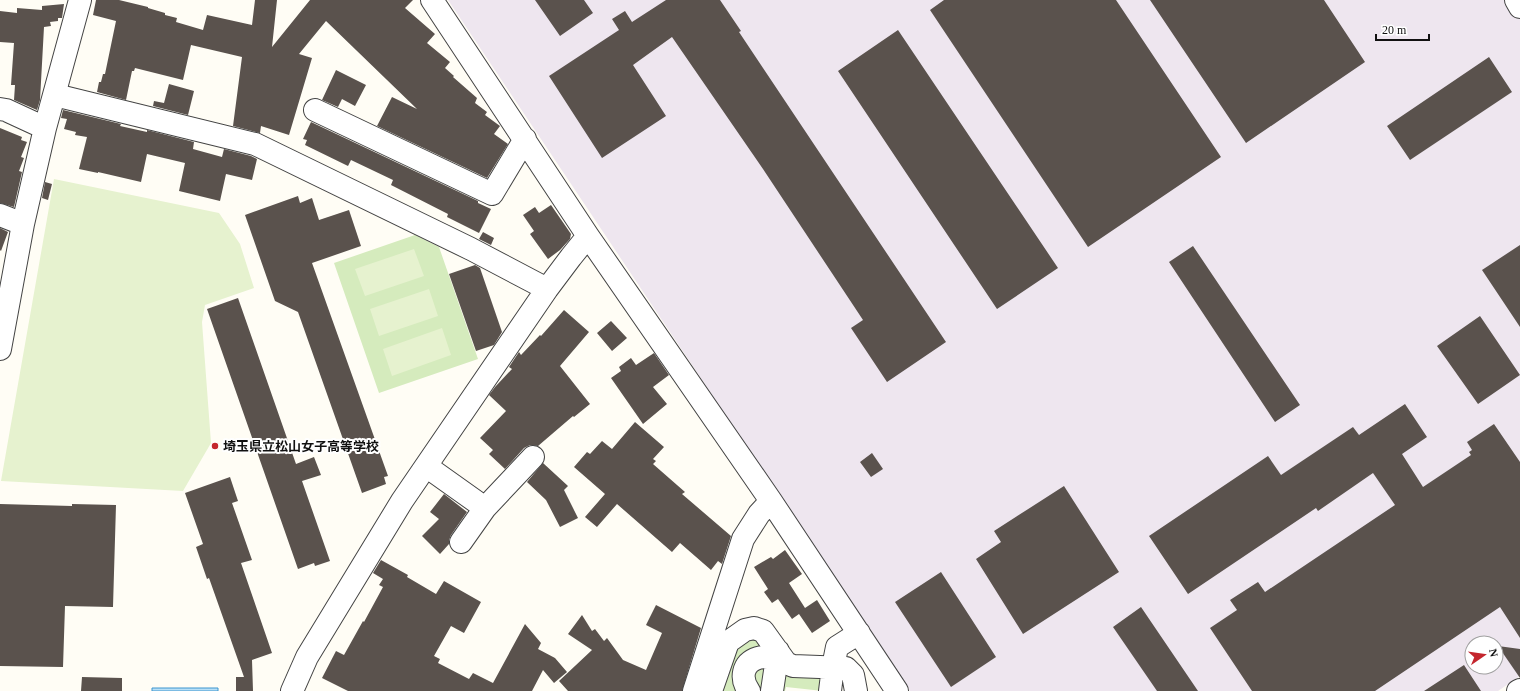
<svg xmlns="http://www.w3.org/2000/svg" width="1520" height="691" font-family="'Times New Roman','Noto Sans JP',serif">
  <rect width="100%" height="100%" fill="#fffdf5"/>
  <path fill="#eee6ef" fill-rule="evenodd" d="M 448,0 L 1507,0 L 1520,19 L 1520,676 L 1498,691 L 910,691 ZM 1472,643 L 1496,643 L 1496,667 L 1472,667 Z"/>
  <path fill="#d5ebbd" d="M 415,235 L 439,247 L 478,359 L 379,393 L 334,263 Z
    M 753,636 L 767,649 L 743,691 L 722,691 L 739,645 Z
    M 767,661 L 763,691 L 758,691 L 750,669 Z
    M 785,670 L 825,674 L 823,691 L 786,687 L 785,691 L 782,691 Z"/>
  <path fill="#e6f2cf" d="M 54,179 L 219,213 L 240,244 L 254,288 L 205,305 L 202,322 L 211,443 L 183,491 L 1,481 Z
    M 414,249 L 424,276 L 365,296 L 355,269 Z
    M 429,289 L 438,316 L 379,336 L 370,309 Z
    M 442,328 L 451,355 L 392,376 L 383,349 Z"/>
  <path fill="#b9e0f7" stroke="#3f96cf" d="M 152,688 L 218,688 L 218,691 L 152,691 Z"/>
  <path fill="#5a524d" d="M 96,0 L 119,0 L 148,7 L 148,8 L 165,13 L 165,15 L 177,18 L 176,22 L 203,30 L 207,15 L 252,25 L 255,0 L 277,0 L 272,47 L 310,0 L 413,0 L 405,8 L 435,34 L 427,43 L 450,62 L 445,68 L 454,76 L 453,77 L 477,98 L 475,103 L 487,112 L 485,115 L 500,126 L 494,134 L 508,144 L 487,178 L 377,126 L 392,97 L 417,109 L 326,21 L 299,54 L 312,58 L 289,135 L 261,126 L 260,133 L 233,126 L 242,57 L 191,45 L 183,80 L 135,68 L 134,71 L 132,71 L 126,100 L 97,92 L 99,82 L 101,82 L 103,74 L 105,74 L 116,21 L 93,15 Z
    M 535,0 L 584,0 L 593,13 L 560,36 Z
    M 666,0 L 720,0 L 741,31 L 739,32 L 946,342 L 887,382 L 851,328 L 863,320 L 763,169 L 672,37 L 633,65 L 666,116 L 602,158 L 549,76 L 619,30 L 612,19 L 625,11 L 632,22 Z
    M 944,0 L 1116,0 L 1221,157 L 1088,247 L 930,10 Z
    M 1150,0 L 1324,0 L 1365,62 L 1246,143 Z
    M 64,4 L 62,18 L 58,18 L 58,21 L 50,22 L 51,26 L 44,27 L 40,100 L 37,110 L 14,100 L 15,85 L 11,85 L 14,43 L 0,42 L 0,11 L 17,13 L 17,8 L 42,10 L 42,6 Z
    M 898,30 L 1058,268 L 997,309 L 838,71 Z
    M 1489,57 L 1512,92 L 1410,160 L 1387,126 Z
    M 336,70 L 366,85 L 355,106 L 342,99 L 338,107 L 322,100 Z
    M 169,84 L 194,91 L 188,115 L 153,106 L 154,101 L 164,103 Z
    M 63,110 L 121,124 L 120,126 L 147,132 L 147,130 L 194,142 L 193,149 L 222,157 L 224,149 L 251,156 L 257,159 L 252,180 L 226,174 L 220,201 L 179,191 L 185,163 L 147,154 L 141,182 L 98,172 L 98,173 L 79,169 L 87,137 L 75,135 L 76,132 L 64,129 L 67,119 L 61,118 Z
    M 311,122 L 478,201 L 478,203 L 491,209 L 479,233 L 447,217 L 448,214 L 391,185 L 393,180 L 351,160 L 348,166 L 305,145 L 307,140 L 303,139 Z
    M 0,128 L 22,137 L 21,140 L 27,142 L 21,157 L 24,158 L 19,171 L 22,172 L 14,207 L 0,203 Z
    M 45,182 L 52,184 L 48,200 L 42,198 Z
    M 298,196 L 300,203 L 312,198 L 319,220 L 349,210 L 361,246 L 312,263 L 388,476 L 384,477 L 386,484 L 362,493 L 298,312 L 275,301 L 245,215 Z
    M 551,205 L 571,234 L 570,239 L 560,250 L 548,259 L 530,234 L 534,231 L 523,215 L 535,207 L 539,213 Z
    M 0,228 L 8,232 L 1,251 L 0,250 Z
    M 483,232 L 494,238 L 491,245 L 479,239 Z
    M 1520,245 L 1520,327 L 1482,270 Z
    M 1193,246 L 1300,405 L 1275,422 L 1169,262 Z
    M 475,265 L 480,268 L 502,332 L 494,345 L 476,351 L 449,274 Z
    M 238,298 L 296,464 L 314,457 L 321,475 L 302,481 L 330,561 L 315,566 L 314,563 L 298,569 L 207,309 Z
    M 564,310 L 589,332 L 560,366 L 590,404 L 574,417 L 573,416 L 538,446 L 530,445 L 524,448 L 505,469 L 489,454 L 493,450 L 480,438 L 506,411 L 489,395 L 495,387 L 512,369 L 509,367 L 519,352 L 521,355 L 540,335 L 541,336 Z
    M 1480,316 L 1520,375 L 1478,404 L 1437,346 Z
    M 611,321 L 627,338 L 612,351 L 597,333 Z
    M 654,353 L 669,375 L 653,387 L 667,404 L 643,424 L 611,378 L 621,371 L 619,367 L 631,358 L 636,365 Z
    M 1405,404 L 1427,437 L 1402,454 L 1423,487 L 1471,455 L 1469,452 L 1472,450 L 1467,442 L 1494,424 L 1520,462 L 1520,638 L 1500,607 L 1375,691 L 1252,691 L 1210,628 L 1237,610 L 1230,600 L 1258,582 L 1265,592 L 1395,505 L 1373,473 L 1318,511 L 1316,508 L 1188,594 L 1149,536 L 1268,456 L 1281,475 L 1353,427 L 1359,435 Z
    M 635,422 L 664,447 L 653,459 L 656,461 L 653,464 L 685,492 L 682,494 L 731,536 L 722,564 L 718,561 L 711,570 L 680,543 L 672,552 L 617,504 L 597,527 L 585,517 L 605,494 L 574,467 L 587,452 L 590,454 L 602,441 L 612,449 Z
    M 872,453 L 883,469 L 871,477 L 860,462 Z
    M 543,463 L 568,486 L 564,490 L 578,518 L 560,527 L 546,500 L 527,482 Z
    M 230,477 L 238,501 L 232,503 L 252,560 L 241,563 L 272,653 L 252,660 L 253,691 L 236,691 L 236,677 L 244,677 L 209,578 L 207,579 L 196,547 L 203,544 L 185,493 Z
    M 1064,486 L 1119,572 L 1023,634 L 976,559 L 1001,542 L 994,531 Z
    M 444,494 L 467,512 L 451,535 L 449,540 L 449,544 L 440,554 L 422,536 L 439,519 L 430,512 Z
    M 0,504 L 72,506 L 72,504 L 116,505 L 113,607 L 65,606 L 63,667 L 0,666 Z
    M 785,550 L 802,574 L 789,583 L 805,608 L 817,600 L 830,621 L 812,633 L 799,614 L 792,619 L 778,599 L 772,603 L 764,592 L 768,589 L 754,567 L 771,557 L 773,559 Z
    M 381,560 L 408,575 L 407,577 L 436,594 L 444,581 L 481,602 L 464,633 L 451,626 L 434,656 L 440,659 L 438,663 L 469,679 L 473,673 L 493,683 L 525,624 L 541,643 L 538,649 L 555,658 L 567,672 L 554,683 L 543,670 L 532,691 L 348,691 L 322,678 L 336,651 L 344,655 L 363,621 L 364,622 L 383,587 L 379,585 L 383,579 L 373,573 Z
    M 941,572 L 996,657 L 951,687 L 895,602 Z
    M 656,605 L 701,628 L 682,691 L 568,691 L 559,681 L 592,650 L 568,634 L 582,615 L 592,631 L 595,629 L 604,641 L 607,638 L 623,660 L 646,670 L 662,633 L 646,625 Z
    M 1141,607 L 1198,691 L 1157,691 L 1113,627 Z
    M 1498,646 L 1520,649 L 1520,678 Z
    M 1464,665 L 1481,691 L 1424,691 Z
    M 82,677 L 122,678 L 122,691 L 81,691 Z"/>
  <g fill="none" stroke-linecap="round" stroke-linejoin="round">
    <defs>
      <path id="minor" d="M 432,0 L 588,236 L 771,501 L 897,691
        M 1516,0 L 1520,7
        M 55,95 L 255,144 L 471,249 L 547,289
        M 0,109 L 6,110 L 45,128
        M 315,110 L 492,194 L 525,139
        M 0,215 L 23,224
        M 0,349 L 23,224 L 45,128 L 80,0
        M 426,466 L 485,508 L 461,542
        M 485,508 L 533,457
        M 292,691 L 307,657 L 402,501 L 547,289 L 571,257 L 588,236
        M 694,691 L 743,539 L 759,514 L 771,501
        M 711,691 L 728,642 L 745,630 L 754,628 L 763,631 L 786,663 L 793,666 L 846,668 L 853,675 L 856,691
        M 749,691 C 740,679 742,663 758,658 C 764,656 771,658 777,659
        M 772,691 L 778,651
        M 830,691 L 833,667 L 837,647 L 859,633
        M 1518,691 L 1520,690"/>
    </defs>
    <use href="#minor" stroke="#444" stroke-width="24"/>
    <use href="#minor" stroke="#fff" stroke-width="22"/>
  </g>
  <circle fill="#c4262e" stroke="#fff" stroke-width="1.5" cx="215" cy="446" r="4"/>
  <g text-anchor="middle" stroke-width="4" stroke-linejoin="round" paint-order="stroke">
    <g font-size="13" font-weight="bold" fill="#111" stroke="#fff" text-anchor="start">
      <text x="223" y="451">埼玉県立松山女子高等学校</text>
    </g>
  </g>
  <g transform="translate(1484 655) rotate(77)"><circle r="19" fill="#ffffff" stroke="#a0a0a0"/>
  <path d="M0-3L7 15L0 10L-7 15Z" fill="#c4262e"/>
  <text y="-6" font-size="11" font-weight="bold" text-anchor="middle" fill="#111111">N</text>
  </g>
  <path d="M1376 34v6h53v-6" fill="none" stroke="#111111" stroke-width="2"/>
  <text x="1382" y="34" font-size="12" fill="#111111" stroke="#ffffff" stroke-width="3" paint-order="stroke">20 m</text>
</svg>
